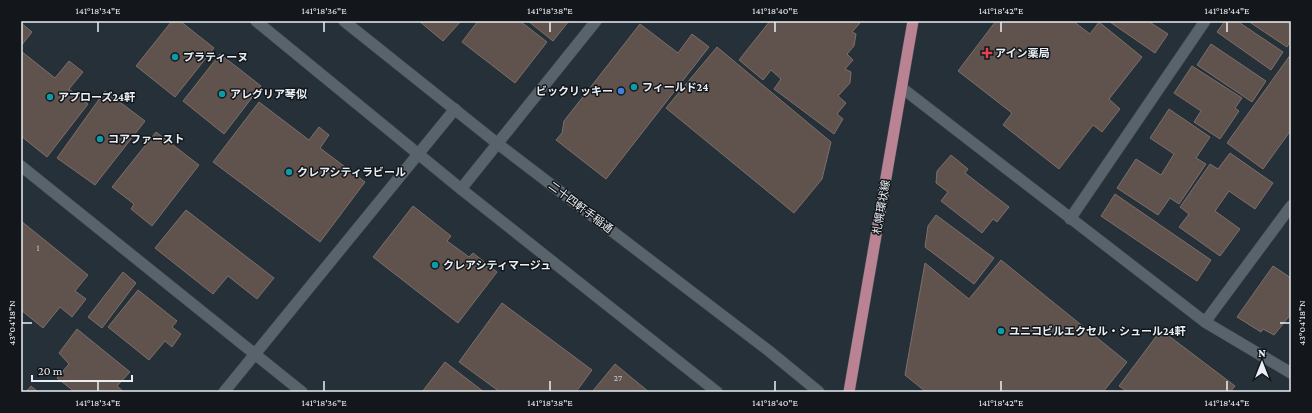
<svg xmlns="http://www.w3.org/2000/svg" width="1312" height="413" font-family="'Crimson Pro','Noto Sans JP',serif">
  <rect width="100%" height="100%" fill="#263038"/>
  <path fill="#60534d" stroke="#7d6f69" d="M 172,21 L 180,21 L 214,48 L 175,97 L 136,66 Z
    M 419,21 L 461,21 L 443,41 Z
    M 478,21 L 520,21 L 547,42 L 515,83 L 462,42 Z
    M 528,21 L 569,21 L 553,41 Z
    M 770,21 L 857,21 L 860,23 L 852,32 L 856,34 L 854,46 L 847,54 L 853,60 L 845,69 L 851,72 L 850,83 L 838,96 L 846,103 L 837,114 L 843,119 L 834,134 L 774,89 L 781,79 L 771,70 L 763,80 L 739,60 Z
    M 996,21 L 1073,21 L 1090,34 L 1099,22 L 1142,57 L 1109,99 L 1120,109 L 1102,132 L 1093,125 L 1059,169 L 1003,125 L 1012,113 L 958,71 Z
    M 1111,21 L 1148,21 L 1168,34 L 1155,53 L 1110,22 Z
    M 1225,21 L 1237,21 L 1283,52 L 1271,70 L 1217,32 Z
    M 1248,21 L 1285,21 L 1291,25 L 1291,40 L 1287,47 Z
    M 21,23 L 32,32 L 21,46 Z
    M 640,24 L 678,53 L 692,34 L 709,47 L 606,179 L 556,140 L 562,133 L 564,121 Z
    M 1211,44 L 1266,81 L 1252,102 L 1197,65 Z
    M 717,47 L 831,142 L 822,179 L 794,213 L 666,108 Z
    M 21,51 L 55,78 L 69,61 L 83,72 L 69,89 L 88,104 L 47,157 L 21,136 Z
    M 220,54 L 261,86 L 224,134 L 183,101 Z
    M 1291,54 L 1291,130 L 1263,169 L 1227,143 Z
    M 1192,66 L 1242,98 L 1235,108 L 1239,111 L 1220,139 L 1194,122 L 1201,111 L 1174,93 Z
    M 105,91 L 145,121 L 95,185 L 57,158 Z
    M 259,102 L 309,140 L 319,127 L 329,135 L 320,148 L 365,182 L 320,242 L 213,162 Z
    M 1169,109 L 1210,137 L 1196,158 L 1206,164 L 1179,204 L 1170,198 L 1158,215 L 1117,188 L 1136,159 L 1161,175 L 1174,154 L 1150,138 Z
    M 156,132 L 199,165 L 152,226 L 131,209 L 134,204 L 112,187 Z
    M 1230,153 L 1273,183 L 1255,209 L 1229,191 L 1215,211 L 1240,229 L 1220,256 L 1179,227 L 1189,214 L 1180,207 L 1210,164 L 1218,169 Z
    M 951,155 L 968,169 L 965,173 L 1009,207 L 997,222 L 993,219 L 982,233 L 941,201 L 948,192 L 936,183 L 937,171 Z
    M 1115,194 L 1211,260 L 1197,281 L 1101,216 Z
    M 413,206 L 451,236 L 447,241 L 469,257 L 473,253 L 497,272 L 458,323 L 373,257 Z
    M 186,210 L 274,278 L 257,299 L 228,276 L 213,294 L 155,248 Z
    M 936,215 L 994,258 L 974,284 L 925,247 L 928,226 Z
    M 21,221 L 88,275 L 75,291 L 86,299 L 72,317 L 60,307 L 43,328 L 21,310 Z
    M 1001,260 L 1127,362 L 1103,392 L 926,392 L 905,375 L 925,263 L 969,299 Z
    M 1273,266 L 1291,278 L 1291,314 L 1274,335 L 1263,329 L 1261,332 L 1237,317 Z
    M 123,272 L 136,283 L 102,328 L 88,317 Z
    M 138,290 L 177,321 L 172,327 L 181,334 L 172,347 L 165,341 L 149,360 L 108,327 Z
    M 502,303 L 592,370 L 576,392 L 500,392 L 459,362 Z
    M 77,329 L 130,372 L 117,386 L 124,392 L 75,392 L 57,378 L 69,364 L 59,353 Z
    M 1161,330 L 1235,386 L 1230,392 L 1124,392 L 1125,390 L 1119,386 Z
    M 445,362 L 484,392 L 422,392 Z
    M 615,364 L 649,392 L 592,392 Z
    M 31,386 L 38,392 L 26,392 Z"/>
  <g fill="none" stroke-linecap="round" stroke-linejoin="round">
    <defs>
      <path id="minor" d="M 902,88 L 1205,322 L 1291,373
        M 21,166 L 302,392
        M 461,189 L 596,21
        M 1070,219 L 1205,21
        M 1205,322 L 1291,206
        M 224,392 L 455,109"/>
      <path id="tertiary" d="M 256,21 L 461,189 L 717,392
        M 344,21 L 498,144 L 769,351 L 819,392"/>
      <path id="primary" d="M 849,392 L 913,21"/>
    </defs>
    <use href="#minor" stroke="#434c52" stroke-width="12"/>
    <use href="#tertiary" stroke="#434c52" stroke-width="12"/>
    <use href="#primary" stroke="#434c52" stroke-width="12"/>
    <use href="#minor" stroke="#58636c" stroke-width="11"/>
    <use href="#tertiary" stroke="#58636c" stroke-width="11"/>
    <use href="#primary" stroke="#b98393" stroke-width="11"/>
  </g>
  <path fill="none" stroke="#e9eff4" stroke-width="1.5" d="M 98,22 L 98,32M 324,22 L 324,32M 550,22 L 550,32M 775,22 L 775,32M 1001,22 L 1001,32M 1227,22 L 1227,32M 22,323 L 32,323M 1280,323 L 1290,323M 98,381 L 98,391M 324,381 L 324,391M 550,381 L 550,391M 775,381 L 775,391M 1001,381 L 1001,391M 1227,381 L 1227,391"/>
  <path fill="#e0444e" stroke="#13171b" stroke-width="1.5" d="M985 47h4v4h4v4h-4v4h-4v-4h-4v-4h4z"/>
  <g fill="#0f9aa8" stroke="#13171b" stroke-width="1.5">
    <circle cx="175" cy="57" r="4"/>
    <circle cx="634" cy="87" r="4"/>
    <circle cx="222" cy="94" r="4"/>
    <circle cx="50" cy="97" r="4"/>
    <circle cx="100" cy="139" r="4"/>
    <circle cx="289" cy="172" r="4"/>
    <circle cx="435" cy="265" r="4"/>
    <circle cx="1001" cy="331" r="4"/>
  </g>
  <circle fill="#3f7fe0" stroke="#13171b" stroke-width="1.5" cx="621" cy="91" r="4"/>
  <g text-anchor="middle" stroke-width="3" stroke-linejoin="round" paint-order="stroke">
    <g font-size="9" fill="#c7c8ca">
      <text x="38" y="251">1</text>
      <text x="618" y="381">27</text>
    </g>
    <g font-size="11" font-weight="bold" fill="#e9eff4" stroke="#13171b" text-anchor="start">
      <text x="995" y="57">アイン薬局</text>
      <text x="183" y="61">プラティーヌ</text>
      <text x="642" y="91">フィールド24</text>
      <text x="613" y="95" text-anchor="end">ビックリッキー</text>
      <text x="230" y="98">アレグリア琴似</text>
      <text x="58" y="101">アプローズ24軒</text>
      <text x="108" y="143">コアファースト</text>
      <text x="297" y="176">クレアシティラビール</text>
      <text x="443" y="269">クレアシティマージュ</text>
      <text x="1009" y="335">ユニコビルエクセル・シュール24軒</text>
    </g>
    <g font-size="11" fill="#e9eff4" stroke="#13171b">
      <text transform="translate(581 207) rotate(37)" y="4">二十四軒手稲通</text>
      <text transform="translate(881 207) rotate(-80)" y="4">札幌環状線</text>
    </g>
  </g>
  <rect width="1312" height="413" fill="none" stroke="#13171b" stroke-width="44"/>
  <g transform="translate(1262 363)" stroke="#13171b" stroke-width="3" paint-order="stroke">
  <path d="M0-3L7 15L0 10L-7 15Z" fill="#e9eff4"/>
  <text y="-6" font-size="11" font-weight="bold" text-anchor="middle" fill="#e9eff4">N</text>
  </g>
  <path d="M32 375v6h100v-6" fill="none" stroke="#e9eff4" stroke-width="2"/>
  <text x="38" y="375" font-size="12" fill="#e9eff4" stroke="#13171b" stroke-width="3" paint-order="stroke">20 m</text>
  <rect x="22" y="22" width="1268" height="369" fill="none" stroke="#e9eff4" stroke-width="1.5"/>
  <g font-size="10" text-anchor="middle" fill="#e9eff4">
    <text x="98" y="14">141°18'34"E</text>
    <text x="324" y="14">141°18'36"E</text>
    <text x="550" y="14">141°18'38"E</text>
    <text x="775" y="14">141°18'40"E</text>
    <text x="1001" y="14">141°18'42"E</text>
    <text x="1227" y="14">141°18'44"E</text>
    <text transform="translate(11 323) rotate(-90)" y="4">43°04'18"N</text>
    <text transform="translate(1301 323) rotate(-90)" y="4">43°04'18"N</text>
    <text x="98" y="406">141°18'34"E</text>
    <text x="324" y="406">141°18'36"E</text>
    <text x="550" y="406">141°18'38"E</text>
    <text x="775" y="406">141°18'40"E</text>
    <text x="1001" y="406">141°18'42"E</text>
    <text x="1227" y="406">141°18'44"E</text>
  </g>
</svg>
